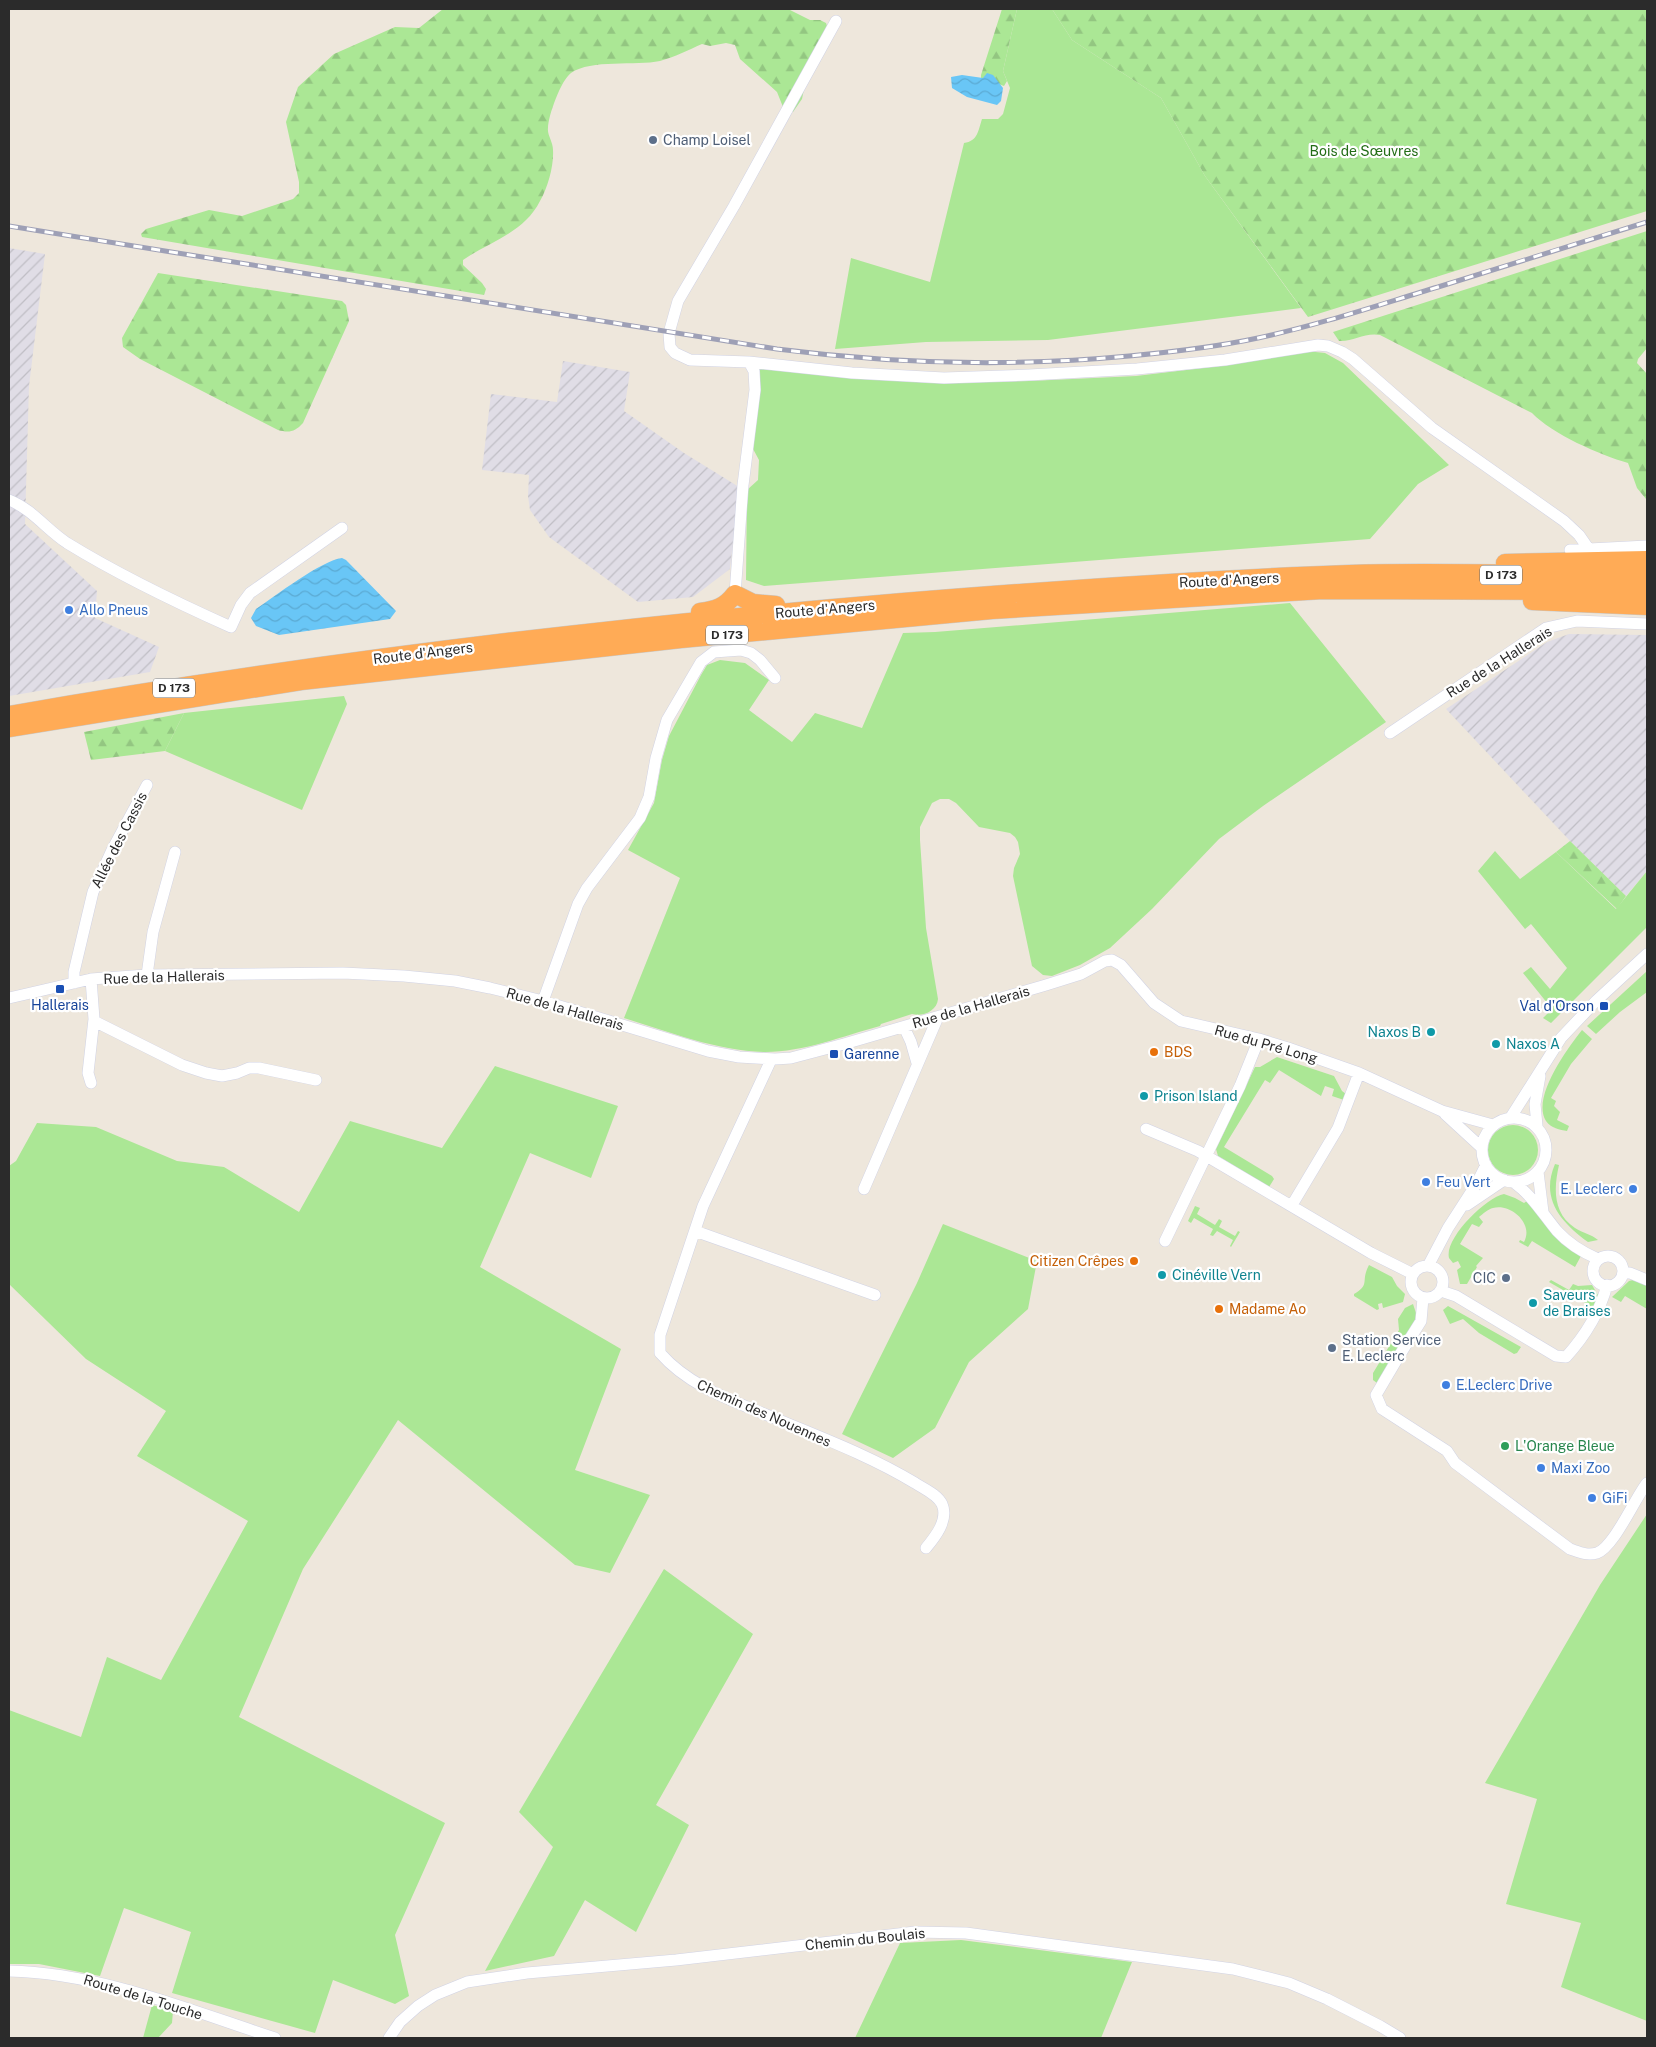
<svg xmlns="http://www.w3.org/2000/svg" width="1656" height="2047" font-family="'Public Sans',sans-serif">
  <defs>
    <pattern id="industrial-furrows" width="10" height="10" patternUnits="userSpaceOnUse" patternTransform="scale(1.25)"><rect width="10" height="10" fill="#e0dde6"/><path d="M-1 1l2-2M0 10L10 0M9 11l2-2" fill="none" stroke="#c0bec5"/></pattern>
    <pattern id="forest-firs" width="22" height="20" patternUnits="userSpaceOnUse" patternTransform="scale(1.25)"><rect width="22" height="20" fill="#abe795"/><path d="M5 1l3.5 6h-7zM16 11l3.5 6h-7z" fill="#93c681"/></pattern>
    <pattern id="water-waves" width="16" height="10" patternUnits="userSpaceOnUse" patternTransform="scale(1.25)"><rect width="16" height="10" fill="#69c6f6"/><path d="M0 5q4-4 8 0t8 0" fill="none" stroke="#5baad3"/></pattern>
  </defs>
  <rect width="100%" height="100%" fill="#eee7dc"/>
  <path fill="url(#industrial-furrows)" d="M 9,248 L 45,254 L 29,386 L 25,524 L 97,591 L 95,618 L 159,647 L 150,672 L 9,696 Z
    M 563,361 L 630,372 L 624,411 L 684,453 L 739,487 L 730,569 L 693,597 L 638,602 L 549,537 L 530,510 L 528,496 L 529,475 L 482,470 L 491,394 L 557,402 Z
    M 1569,634 L 1647,635 L 1647,871 L 1626,896 L 1570,841 L 1446,709 L 1547,642 Z"/>
  <path fill="#abe795" d="M 1017,9 L 1052,9 L 1072,40 L 1161,98 L 1205,176 L 1301,308 L 1048,340 L 926,342 L 835,349 L 851,258 L 930,282 L 964,143 C 978,141 978,131 982,119 L 998,119 L 1003,114 L 1010,88 L 1003,71 Z
    M 1306,351 L 1325,353 L 1343,363 L 1449,465 L 1418,484 L 1370,539 L 764,586 L 746,580 L 747,490 L 758,480 L 759,460 L 752,447 L 759,366 L 945,382 L 1030,381 L 1136,376 L 1228,365 Z
    M 1290,603 L 1386,722 L 1263,806 L 1219,839 L 1152,909 L 1110,948 L 1080,965 L 1052,976 L 1043,975 L 1032,966 L 1013,876 L 1014,868 L 1020,854 L 1018,842 L 1015,837 L 1010,833 L 979,827 L 956,803 L 949,799 L 940,799 L 932,803 L 920,827 L 920,840 L 926,928 L 938,999 C 937,1011 923,1017 912,1014 L 881,1024 L 880,1026 C 843,1036 804,1052 765,1052 C 717,1051 670,1032 624,1018 L 680,878 L 628,850 L 654,803 L 662,760 L 669,736 L 701,675 L 707,665 L 720,660 L 745,663 L 769,680 L 749,710 L 792,742 L 815,713 L 862,728 L 903,633 L 935,632 Z
    M 344,696 L 347,704 L 302,810 L 165,751 L 184,713 Z
    M 1495,851 L 1520,879 L 1556,852 L 1616,909 L 1647,871 L 1647,927 L 1551,1023 L 1543,1018 L 1552,1009 L 1523,973 L 1531,967 L 1550,989 L 1567,968 L 1531,924 L 1525,929 L 1478,871 Z
    M 1647,971 L 1647,992 L 1620,1012 L 1596,1034 L 1587,1026 Z
    M 1582,1030 L 1592,1039 L 1571,1064 L 1551,1098 L 1556,1101 L 1554,1106 L 1560,1112 L 1557,1120 L 1569,1126 L 1567,1131 C 1560,1130 1551,1128 1546,1121 C 1531,1097 1568,1048 1582,1030 Z
    M 1277,1057 L 1334,1076 L 1342,1091 L 1346,1094 L 1344,1100 L 1332,1096 L 1334,1089 L 1325,1086 L 1321,1096 L 1279,1070 L 1270,1083 L 1265,1080 L 1224,1147 L 1272,1176 L 1274,1179 L 1269,1187 L 1218,1156 L 1216,1149 L 1255,1067 L 1260,1067 Z
    M 495,1066 L 618,1106 L 591,1178 L 530,1153 L 480,1267 L 621,1349 L 575,1470 L 650,1495 L 610,1573 L 575,1565 L 398,1420 L 303,1569 L 239,1717 L 445,1823 L 395,1935 L 409,1996 L 395,2004 L 333,1980 L 315,2033 L 172,1993 L 191,1932 L 124,1908 L 100,1976 L 39,1964 L 9,1964 L 9,1710 L 81,1737 L 107,1657 L 161,1680 L 248,1521 L 137,1456 L 166,1411 L 86,1359 L 9,1284 L 9,1166 L 16,1161 L 37,1123 L 96,1127 L 177,1161 L 224,1167 L 299,1212 L 350,1121 L 442,1148 Z
    M1488 1150a25 25 0 1 1 50 0a25 25 0 1 1-50 0Z
    M 1555,1164 L 1559,1165 C 1554,1187 1552,1213 1575,1228 C 1583,1233 1591,1234 1598,1240 L 1588,1242 C 1561,1222 1540,1199 1555,1164 Z
    M 1504,1194 L 1515,1198 L 1524,1203 L 1527,1201 L 1581,1256 L 1575,1267 L 1532,1241 L 1528,1247 L 1519,1242 L 1520,1240 L 1524,1242 C 1534,1224 1511,1203 1493,1208 C 1488,1209 1483,1214 1479,1217 L 1483,1222 L 1479,1227 L 1472,1224 L 1460,1244 L 1483,1258 L 1476,1266 L 1477,1267 L 1467,1284 L 1460,1284 L 1457,1270 L 1461,1267 L 1458,1261 L 1453,1263 L 1449,1258 C 1444,1239 1485,1198 1504,1194 Z
    M 1195,1206 L 1200,1208 L 1197,1214 L 1215,1225 L 1219,1219 L 1222,1221 L 1219,1227 L 1235,1236 L 1238,1231 L 1240,1232 L 1231,1247 L 1230,1246 L 1233,1240 L 1217,1231 L 1213,1236 L 1210,1235 L 1213,1229 L 1194,1218 L 1191,1223 L 1188,1221 Z
    M 943,1224 L 1037,1261 L 1028,1309 L 969,1362 L 935,1428 L 893,1458 L 842,1434 L 917,1283 Z
    M 1369,1265 L 1392,1277 L 1397,1286 L 1405,1294 L 1403,1302 L 1383,1308 L 1382,1303 L 1378,1304 L 1379,1309 L 1377,1310 L 1354,1296 L 1354,1294 C 1371,1284 1360,1282 1369,1265 Z
    M 1551,1280 L 1569,1290 L 1573,1284 L 1578,1286 L 1592,1285 L 1598,1295 L 1594,1308 L 1549,1282 Z
    M 1633,1280 L 1647,1285 L 1647,1309 L 1625,1296 L 1621,1302 L 1612,1297 L 1629,1281 Z
    M 1413,1304 L 1416,1313 L 1415,1321 L 1377,1383 L 1373,1380 L 1373,1373 L 1399,1330 L 1398,1319 L 1405,1308 Z
    M 1448,1306 L 1521,1347 L 1517,1353 L 1514,1354 L 1479,1333 L 1463,1319 L 1450,1324 L 1443,1310 Z
    M 1647,1514 L 1647,2021 L 1561,1987 L 1581,1923 L 1506,1904 L 1537,1799 L 1485,1783 L 1600,1585 Z
    M 664,1569 L 753,1634 L 656,1805 L 689,1825 L 636,1932 L 585,1900 L 554,1956 L 485,1971 L 553,1847 L 519,1812 Z
    M 961,1940 L 1132,1962 L 1101,2038 L 855,2038 L 900,1943 Z
    M 152,2005 L 173,2011 L 172,2023 L 158,2038 L 143,2038 Z"/>
  <path fill="url(#forest-firs)" d="M 443,9 L 788,9 L 810,20 L 820,20 L 826,23 L 828,29 L 809,65 L 802,99 L 793,112 L 783,107 L 777,92 L 740,59 L 735,45 L 726,43 L 710,46 L 702,44 C 688,50 675,57 660,61 C 636,66 591,59 571,73 C 561,80 548,116 548,128 C 547,135 553,142 553,150 C 554,165 548,187 540,201 C 524,233 490,241 463,260 L 463,265 L 482,283 L 486,289 L 484,295 L 142,237 L 141,234 L 146,229 L 209,210 L 242,216 L 293,199 L 299,193 L 299,182 L 286,122 L 298,87 L 334,54 L 395,27 L 419,28 Z
    M 1002,9 L 1017,9 L 1003,71 L 1007,81 L 1004,86 L 981,78 L 981,75 Z
    M 1052,9 L 1647,9 L 1647,211 L 1308,317 L 1205,176 L 1161,98 L 1072,40 Z
    M 1647,231 L 1647,348 L 1638,359 L 1637,363 L 1647,374 L 1647,504 L 1646,499 L 1637,488 L 1628,463 C 1600,455 1552,434 1532,413 L 1380,335 C 1365,332 1353,342 1339,341 L 1333,332 Z
    M 158,273 L 342,301 L 346,305 L 349,321 L 303,423 C 295,432 289,433 278,430 L 140,359 L 123,347 L 122,338 Z
    M 184,713 L 165,751 L 91,760 L 84,732 Z
    M 1570,841 L 1626,896 L 1617,909 L 1556,852 Z"/>
  <path fill="url(#water-waves)" d="M 987,73 L 993,75 L 1003,88 L 1001,101 L 997,105 L 967,97 L 952,88 L 951,77 L 962,75 L 983,78 Z
    M 342,558 L 346,560 L 396,611 L 390,619 L 279,635 L 256,626 L 251,618 L 256,609 C 274,597 322,560 342,558 Z"/>
  <g fill="none" stroke-linecap="round" stroke-linejoin="round">
    <defs>
      <path id="minor" d="M 749,362 L 852,373 L 944,378 L 1029,375 L 1137,369 L 1225,360 L 1318,345 L 1328,346 L 1342,352 L 1353,359 L 1432,428 L 1564,521 L 1579,535 L 1588,548
        M 9,500 C 32,509 47,530 67,543 C 119,575 175,602 231,627 L 241,605 L 250,593 L 342,528
        M 1570,550 L 1647,546
        M 735,594 L 743,485 L 755,390 L 754,371 L 749,362 L 690,360 L 675,353 L 670,347 L 669,333 L 678,301 L 734,206 L 836,21
        M 1390,733 L 1546,628 L 1577,621 L 1647,624
        M 147,975 L 153,932 L 175,852
        M 91,979 L 94,1019 L 96,1022 L 182,1065 L 206,1073 L 222,1076 L 237,1073 L 249,1068 L 259,1068 L 316,1080
        M 74,983 L 74,972 L 93,892 L 112,850 L 147,785
        M 9,998 L 91,979 L 147,975 L 343,973 L 404,976 L 455,981 L 490,988 L 543,1001 L 708,1051 L 739,1057 L 775,1059 L 791,1058 L 844,1044 L 1046,985 L 1081,974 L 1105,961 L 1112,960 L 1121,965 L 1154,1003 L 1181,1021 L 1259,1039 L 1288,1048 L 1359,1073 L 1442,1111 L 1493,1125
        M 543,1001 L 578,904 L 587,888 L 640,818 L 649,797 L 656,758 L 667,720 L 701,662 L 714,652 L 741,650 L 751,653 L 760,660 L 775,678
        M 904,1027 L 911,1042 L 917,1063
        M 771,1060 L 703,1206 L 660,1335 L 660,1353 C 688,1385 728,1399 767,1415 C 817,1436 869,1455 915,1483 C 924,1489 937,1494 942,1504 C 949,1520 935,1537 926,1548
        M 91,1083 L 88,1073 L 94,1019
        M 1445,1114 L 1482,1148
        M 1511,1117 L 1561,1038 L 1596,1001 L 1647,954
        M1482 1150a32 32 0 1 1 64 0a32 32 0 1 1-64 0Z
        M 1537,1126 L 1535,1104 L 1540,1076
        M 1146,1129 L 1198,1151 L 1371,1253 L 1413,1274
        M 1538,1172 L 1543,1212
        M 1513,1182 C 1531,1194 1543,1214 1557,1231 C 1568,1243 1584,1253 1598,1259
        M 864,1189 L 938,1017
        M 1292,1205 L 1338,1128 L 1359,1073
        M 1467,1205 L 1504,1180
        M 695,1231 L 875,1295
        M 1165,1241 L 1240,1086 L 1259,1039
        M1593 1271a15 15 0 1 1 30 0a15 15 0 1 1-30 0Z
        M1411 1282a16 16 0 1 1 32 0a16 16 0 1 1-32 0Z
        M 1428,1266 L 1448,1228 L 1477,1183 L 1486,1165
        M 1623,1273 L 1630,1273 L 1647,1280
        M 1441,1291 L 1456,1296 L 1556,1356 L 1566,1357 C 1584,1337 1600,1312 1607,1285
        M 1423,1298 L 1421,1321 L 1399,1356 L 1376,1395 L 1382,1409 L 1447,1451 L 1455,1463 L 1570,1549 C 1579,1552 1587,1556 1597,1553 C 1614,1547 1635,1498 1647,1483
        M 9,1971 C 100,1973 189,2010 275,2038
        M 389,2038 L 400,2022 L 418,2006 L 435,1995 L 467,1982 L 527,1973 L 676,1960 L 915,1932 L 966,1933 L 1233,1969 L 1289,1983 L 1327,1999 L 1380,2026 L 1400,2038"/>
      <path id="highway" d="M 1505,563 L 1647,560
        M 1532,601 L 1647,606
        M 700,612 C 716,610 725,607 735,594 L 753,603 L 776,605
        M 9,715 C 305,663 604,627 903,602 C 1052,590 1200,579 1349,574 C 1448,571 1548,575 1647,576
        M 9,728 L 301,681 L 681,639 L 992,610 L 1323,590 L 1647,591"/>
    </defs>
    <use href="#minor" stroke="#d1d3e4" stroke-width="12"/>
    <use href="#highway" stroke="#c8c8c8" stroke-width="19"/>
    <use href="#minor" stroke="#fff" stroke-width="11"/>
    <use href="#highway" stroke="#ffab56" stroke-width="18"/>
    <defs>
      <path id="rail" d="M 9,226 L 777,349 C 894,364 1012,367 1129,356 C 1172,352 1216,347 1258,338 C 1319,325 1378,305 1438,287 C 1508,265 1578,243 1647,222"/>
    </defs>
    <use href="#rail" stroke="#9ea0b6" stroke-width="5"/>
    <use href="#rail" stroke="#fff" stroke-width="3" stroke-dasharray="9" stroke-linecap="butt"/>
  </g>
  <g fill="#5c6f8a" stroke="#fff" stroke-width="2">
    <circle cx="653" cy="140" r="5"/>
    <circle cx="1506" cy="1278" r="5"/>
    <circle cx="1332" cy="1348" r="5"/>
  </g>
  <g fill="#3f7fe0" stroke="#fff" stroke-width="2">
    <circle cx="69" cy="610" r="5"/>
    <circle cx="1426" cy="1182" r="5"/>
    <circle cx="1633" cy="1189" r="5"/>
    <circle cx="1446" cy="1385" r="5"/>
    <circle cx="1541" cy="1468" r="5"/>
    <circle cx="1592" cy="1498" r="5"/>
  </g>
  <g fill="#1a4fb4" stroke="#fff" stroke-width="2">
    <rect x="55" y="984" width="10" height="10" rx="2.5"/>
    <rect x="1599" y="1001" width="10" height="10" rx="2.5"/>
    <rect x="829" y="1049" width="10" height="10" rx="2.5"/>
  </g>
  <g fill="#0f9aa8" stroke="#fff" stroke-width="2">
    <circle cx="1431" cy="1032" r="5"/>
    <circle cx="1496" cy="1044" r="5"/>
    <circle cx="1144" cy="1096" r="5"/>
    <circle cx="1162" cy="1275" r="5"/>
    <circle cx="1533" cy="1303" r="5"/>
  </g>
  <g fill="#e8710a" stroke="#fff" stroke-width="2">
    <circle cx="1154" cy="1052" r="5"/>
    <circle cx="1134" cy="1261" r="5"/>
    <circle cx="1219" cy="1309" r="5"/>
  </g>
  <circle fill="#2e9e5b" stroke="#fff" stroke-width="2" cx="1505" cy="1446" r="5"/>
  <g text-anchor="middle" stroke-width="4.5" stroke-linejoin="round" paint-order="stroke">
    <g fill="#fff" stroke="#6b6b6b" stroke-width="1">
      <rect x="1480" y="565.5" width="42" height="19" rx="4"/>
      <rect x="706" y="625.5" width="42" height="19" rx="4"/>
      <rect x="153" y="678.5" width="42" height="19" rx="4"/>
    </g>
    <g font-size="12" font-weight="bold" fill="#2b2b2b">
      <text x="1501" y="579">D 173</text>
      <text x="727" y="639">D 173</text>
      <text x="174" y="692">D 173</text>
    </g>
    <g font-size="14" fill="#4e5e75" stroke="#fff" text-anchor="start">
      <text x="663" y="145">Champ Loisel</text>
      <text x="1496" y="1283" text-anchor="end">CIC</text>
      <text x="1342" y="1345">Station Service<tspan x="1342" dy="16">E. Leclerc</tspan></text>
    </g>
    <g font-size="14" fill="#226d16" stroke="#fff">
      <text x="1364" y="156">Bois de Sœuvres</text>
    </g>
    <g font-size="14" fill="#2b2b2b" stroke="#fff">
      <text transform="translate(1229 580) rotate(-3)" y="5">Route d'Angers</text>
      <text transform="translate(825 609) rotate(-5)" y="5">Route d'Angers</text>
      <text transform="translate(423 653) rotate(-7)" y="5">Route d'Angers</text>
      <text transform="translate(1499 662) rotate(-32)" y="5">Rue de la Hallerais</text>
      <text transform="translate(119 840) rotate(-63)" y="5">Allée des Cassis</text>
      <text transform="translate(164 977) rotate(-2)" y="5">Rue de la Hallerais</text>
      <text transform="translate(971 1007) rotate(-16)" y="5">Rue de la Hallerais</text>
      <text transform="translate(565 1009) rotate(16)" y="5">Rue de la Hallerais</text>
      <text transform="translate(1266 1044) rotate(16)" y="5">Rue du Pré Long</text>
      <text transform="translate(764 1413) rotate(24)" y="5">Chemin des Nouennes</text>
      <text transform="translate(865 1939) rotate(-6)" y="5">Chemin du Boulais</text>
      <text transform="translate(143 1997) rotate(17)" y="5">Route de la Touche</text>
    </g>
    <g font-size="14" fill="#366cbe" stroke="#fff" text-anchor="start">
      <text x="79" y="615">Allo Pneus</text>
      <text x="1436" y="1187">Feu Vert</text>
      <text x="1623" y="1194" text-anchor="end">E. Leclerc</text>
      <text x="1456" y="1390">E.Leclerc Drive</text>
      <text x="1551" y="1473">Maxi Zoo</text>
      <text x="1602" y="1503">GiFi</text>
    </g>
    <g font-size="14" fill="#164399" stroke="#fff">
      <text x="60" y="1010">Hallerais</text>
      <text x="1594" y="1011" text-anchor="end">Val d'Orson</text>
      <text x="844" y="1059" text-anchor="start">Garenne</text>
    </g>
    <g font-size="14" fill="#0d838f" stroke="#fff" text-anchor="start">
      <text x="1421" y="1037" text-anchor="end">Naxos B</text>
      <text x="1506" y="1049">Naxos A</text>
      <text x="1154" y="1101">Prison Island</text>
      <text x="1172" y="1280">Cinéville Vern</text>
      <text x="1543" y="1300">Saveurs<tspan x="1543" dy="16">de Braises</tspan></text>
    </g>
    <g font-size="14" fill="#c56008" stroke="#fff" text-anchor="start">
      <text x="1164" y="1057">BDS</text>
      <text x="1124" y="1266" text-anchor="end">Citizen Crêpes</text>
      <text x="1229" y="1314">Madame Ao</text>
    </g>
    <g font-size="14" fill="#27864d" stroke="#fff" text-anchor="start">
      <text x="1515" y="1451">L'Orange Bleue</text>
    </g>
  </g>
  <rect width="1656" height="2047" fill="none" stroke="#2b2b2b" stroke-width="20"/>
</svg>
